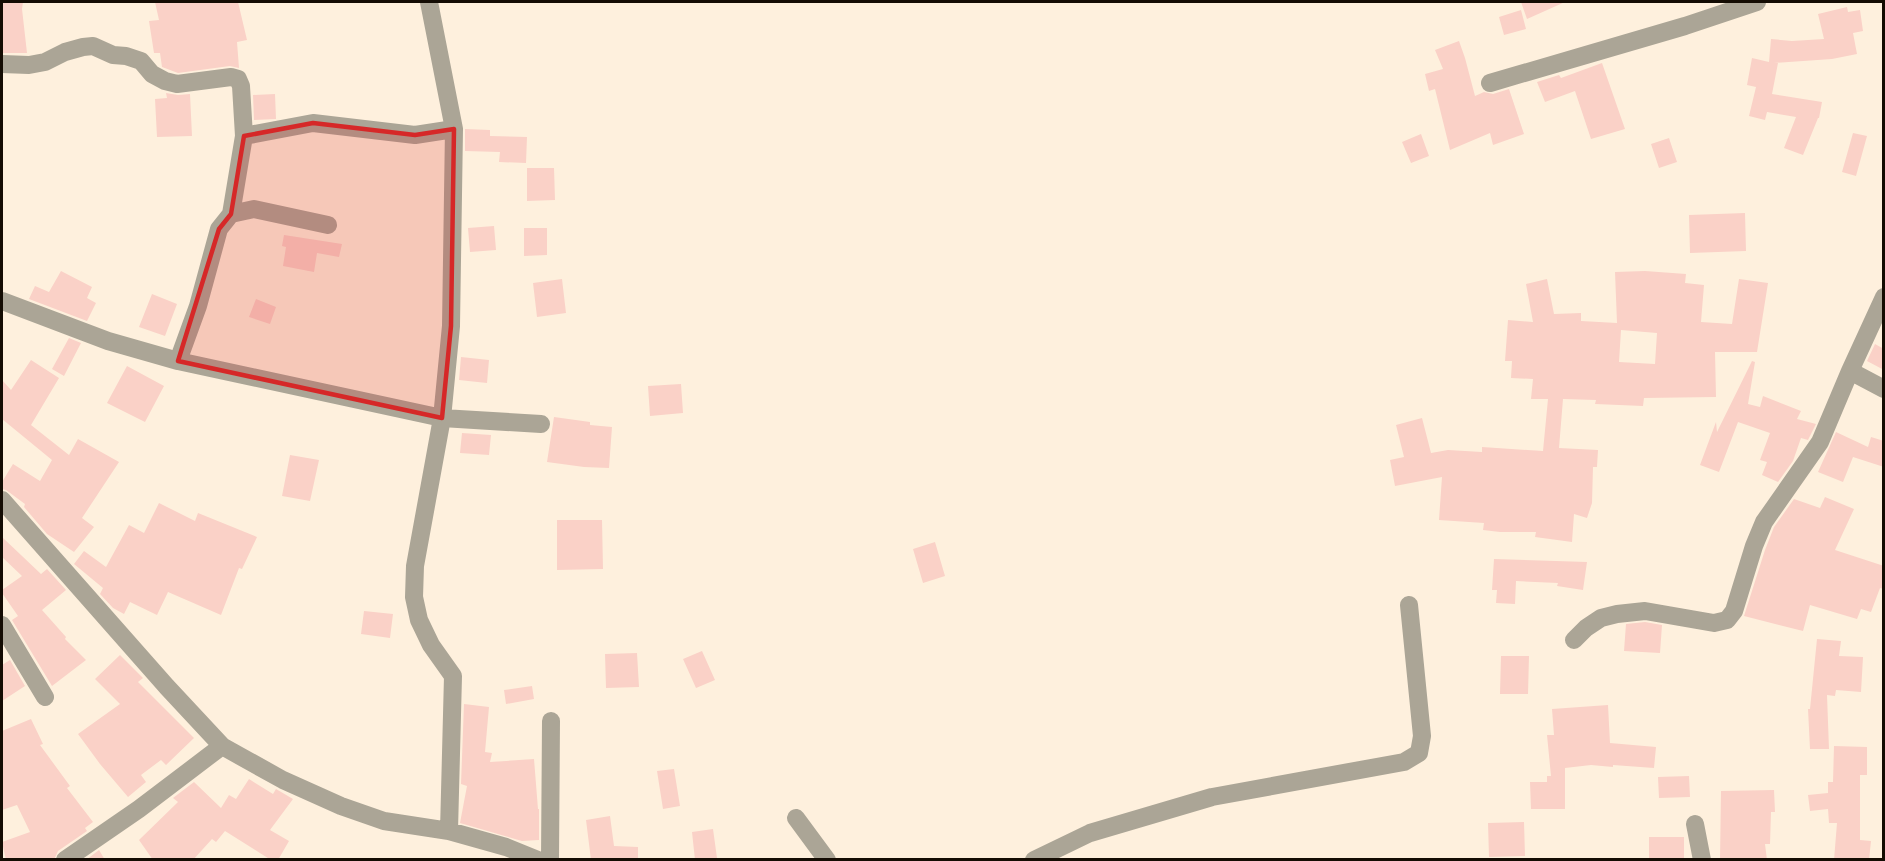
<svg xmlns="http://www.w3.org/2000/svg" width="1885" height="861" font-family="'Nunito Sans',sans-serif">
  <rect width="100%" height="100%" fill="#fef0dd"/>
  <path fill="#fad1c7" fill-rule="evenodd" d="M 2,2 L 23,2 L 22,9 L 27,53 L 2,53 Z
    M 155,2 L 238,2 L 247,40 L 237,42 L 239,68 L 230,66 L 178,73 L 162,67 L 160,53 L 154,53 L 149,21 L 159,20 Z
    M 1521,2 L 1565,2 L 1527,19 Z
    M 1847,7 L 1848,12 L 1860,10 L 1863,31 L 1853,33 L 1857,54 L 1832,59 L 1774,63 L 1778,63 L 1772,94 L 1822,102 L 1819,118 L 1818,118 L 1803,155 L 1784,148 L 1796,117 L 1767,112 L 1765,120 L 1749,116 L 1756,87 L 1747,85 L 1752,58 L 1769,62 L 1771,39 L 1792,41 L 1824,39 L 1818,14 Z
    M 1521,10 L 1526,29 L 1504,35 L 1499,17 Z
    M 1459,41 L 1465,58 L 1475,96 L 1484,92 L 1493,94 L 1509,89 L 1524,134 L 1493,145 L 1490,133 L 1450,150 L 1435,89 L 1429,91 L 1425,74 L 1443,69 L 1435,50 Z
    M 1602,63 L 1625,129 L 1591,139 L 1575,91 L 1545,102 L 1537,82 L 1559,75 L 1561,78 Z
    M 166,93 L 178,95 L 190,94 L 192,136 L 157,137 L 155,99 L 167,98 Z
    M 275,94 L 276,119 L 254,120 L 253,95 Z
    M 465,129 L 490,130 L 490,136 L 527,137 L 526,163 L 499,162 L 500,152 L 465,151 Z
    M 1853,133 L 1867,136 L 1856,176 L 1842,172 Z
    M 1421,134 L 1429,156 L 1411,163 L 1402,142 Z
    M 1669,138 L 1677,162 L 1659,168 L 1651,144 Z
    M 527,168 L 554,168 L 555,200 L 527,201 Z
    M 1745,213 L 1746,251 L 1690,253 L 1689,215 Z
    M 494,226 L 496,250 L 470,252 L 468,228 Z
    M 524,228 L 547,228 L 547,255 L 524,256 Z
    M 284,235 L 342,244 L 339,257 L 317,253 L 314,272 L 283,266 L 286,247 L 282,246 Z
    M 61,271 L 92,287 L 87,298 L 96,303 L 87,321 L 29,299 L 35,286 L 49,292 Z
    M 1645,271 L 1686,274 L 1685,283 L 1704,285 L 1701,322 L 1732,324 L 1739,279 L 1768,283 L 1757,352 L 1715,352 L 1716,397 L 1644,398 L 1643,406 L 1595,404 L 1596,400 L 1563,399 L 1559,448 L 1598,450 L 1597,467 L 1593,467 L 1592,503 L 1587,518 L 1574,514 L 1572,542 L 1535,537 L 1536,532 L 1500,532 L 1483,530 L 1484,523 L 1439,520 L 1442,477 L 1395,486 L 1390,460 L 1404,457 L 1396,425 L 1422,418 L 1431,453 L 1448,450 L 1482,452 L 1482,447 L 1543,451 L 1548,399 L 1531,399 L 1533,379 L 1511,378 L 1512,361 L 1505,361 L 1508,320 L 1533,322 L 1526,284 L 1547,279 L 1554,314 L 1581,313 L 1581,321 L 1617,323 L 1615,272 ZM 1621,330 L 1657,333 L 1655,364 L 1619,362 Z
    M 562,279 L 566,313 L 537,317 L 533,283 Z
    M 152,294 L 177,304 L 165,336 L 139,327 Z
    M 256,299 L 276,307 L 270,324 L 249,317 Z
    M 69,338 L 81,343 L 64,376 L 52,369 Z
    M 1875,344 L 1884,349 L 1884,370 L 1867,361 Z
    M 461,357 L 489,360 L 487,383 L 459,380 Z
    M 31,360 L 59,378 L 31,425 L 69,455 L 78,439 L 119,462 L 82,518 L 94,527 L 74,552 L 47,534 L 24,507 L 25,504 L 6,490 L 2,489 L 2,482 L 13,464 L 40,481 L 52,460 L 2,419 L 2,380 L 11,390 Z
    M 1752,361 L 1755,362 L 1748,404 L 1760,407 L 1763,396 L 1801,411 L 1797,419 L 1816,424 L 1808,440 L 1801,438 L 1793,461 L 1778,482 L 1762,475 L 1767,462 L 1760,460 L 1770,433 L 1738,422 L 1719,472 L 1700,465 L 1716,422 L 1717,432 Z
    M 127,366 L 164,386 L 145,422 L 107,403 Z
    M 681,384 L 683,413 L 650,416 L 648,386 Z
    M 554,417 L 590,422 L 590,425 L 612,427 L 609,468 L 584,467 L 547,462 Z
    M 1836,432 L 1868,447 L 1871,437 L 1884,441 L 1884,467 L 1853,457 L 1843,482 L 1818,472 Z
    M 462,433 L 491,435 L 489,455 L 460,453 Z
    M 290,455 L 319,460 L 310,501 L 282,496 Z
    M 1825,497 L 1854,509 L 1835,550 L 1884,566 L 1884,589 L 1880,588 L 1871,612 L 1861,609 L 1857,619 L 1810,605 L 1803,631 L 1744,616 L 1765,550 L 1774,527 L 1794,499 L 1820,508 Z
    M 159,503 L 195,521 L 198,513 L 257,537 L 242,569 L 239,568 L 221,615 L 168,592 L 157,615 L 130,602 L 124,614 L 113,608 L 100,594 L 103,588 L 74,564 L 84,551 L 106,567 L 129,525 L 144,533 Z
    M 557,520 L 602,520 L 603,569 L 557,570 Z
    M 2,537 L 41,574 L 47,569 L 66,590 L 42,610 L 66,637 L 65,639 L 86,660 L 52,686 L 12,620 L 18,616 L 2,593 L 2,590 L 22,576 L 2,557 Z
    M 935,542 L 945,576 L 923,583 L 913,549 Z
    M 1494,559 L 1587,562 L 1583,590 L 1557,586 L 1558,583 L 1516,581 L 1515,604 L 1496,603 L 1497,590 L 1492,590 Z
    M 364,611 L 393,614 L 390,638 L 361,634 Z
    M 1645,622 L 1662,625 L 1660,653 L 1624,651 L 1626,624 Z
    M 1817,639 L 1841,641 L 1839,656 L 1863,657 L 1861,692 L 1836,690 L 1835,696 L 1827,695 L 1829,749 L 1810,749 L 1808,709 L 1810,709 Z
    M 702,651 L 715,680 L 696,688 L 683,659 Z
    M 637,653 L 639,687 L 606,688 L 605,654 Z
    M 120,655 L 143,678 L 138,682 L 194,738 L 166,765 L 161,760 L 141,775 L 146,782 L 128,797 L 100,764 L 78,734 L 120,704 L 95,679 Z
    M 1501,656 L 1529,656 L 1528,694 L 1500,694 Z
    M 10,660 L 25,686 L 2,701 L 2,665 Z
    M 532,686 L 534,699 L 506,704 L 504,690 Z
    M 464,704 L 489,707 L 485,752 L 492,753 L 490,762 L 534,759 L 538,809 L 539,809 L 539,840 L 522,841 L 460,823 L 467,786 L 461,784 Z
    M 1608,705 L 1610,743 L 1656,747 L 1654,768 L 1613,765 L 1613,767 L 1591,765 L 1565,768 L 1565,809 L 1531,809 L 1530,782 L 1547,782 L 1547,776 L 1551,776 L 1547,735 L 1554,735 L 1552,709 Z
    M 31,719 L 43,744 L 40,745 L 70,786 L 67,788 L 93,822 L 85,828 L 87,831 L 58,851 L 54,860 L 6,860 L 2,842 L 30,832 L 17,805 L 2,810 L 2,731 Z
    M 1834,746 L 1867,747 L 1867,775 L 1860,775 L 1860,840 L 1871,841 L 1869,860 L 1834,860 L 1837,823 L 1829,823 L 1828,809 L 1810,811 L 1808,795 L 1828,793 L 1828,782 L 1833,782 Z
    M 674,769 L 680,806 L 663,809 L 657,771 Z
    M 1689,776 L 1690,797 L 1659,798 L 1658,777 Z
    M 249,779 L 273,794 L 276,789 L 293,799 L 270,830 L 289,841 L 278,860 L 271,860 L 225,831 L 216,842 L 212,839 L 193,860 L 153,860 L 139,840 L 178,802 L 173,798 L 194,782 L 221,808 L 229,795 L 236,799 Z
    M 1774,790 L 1775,812 L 1771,812 L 1770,844 L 1765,844 L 1767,860 L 1720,860 L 1721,791 Z
    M 610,816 L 614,846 L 638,847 L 638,860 L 591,860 L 586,820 Z
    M 1524,822 L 1525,856 L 1489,857 L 1488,823 Z
    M 713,829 L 717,858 L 695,860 L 692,832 Z
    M 1649,837 L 1684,837 L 1684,860 L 1649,860 Z
    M 99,850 L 105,860 L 86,860 Z"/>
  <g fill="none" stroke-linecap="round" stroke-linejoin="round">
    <path stroke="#aba596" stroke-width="18" d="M 2,64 L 29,65 L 45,62 L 65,52 L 83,47 L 93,46 L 113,55 L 126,56 L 141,61 L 152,74 L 165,81 L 177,84 L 231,77 L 238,79 L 241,86 L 244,136 L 231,214
      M 1490,83 L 1685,26 L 1757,2
      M 244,136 L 313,123 L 415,135 L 454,129
      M 1884,297 L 1850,371 L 1884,389
      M 2,301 L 108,341 L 178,361 L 198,306 L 219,229 L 231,214 L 254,209 L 328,225
      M 178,361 L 442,418 L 451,326 L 454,129 L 429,2
      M 2,500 L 167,687 L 222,746 L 283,780 L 341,806 L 384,821 L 449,831 L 506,847 L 538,860
      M 2,625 L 45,697
      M 1574,640 L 1586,628 L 1601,618 L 1617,614 L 1645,611 L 1714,623 L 1727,620 L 1734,611 L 1754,546 L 1764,522 L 1820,442 L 1850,371
      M 796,818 L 827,860
      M 1695,824 L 1702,860
      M 449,831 L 453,676 L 431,645 L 419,620 L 414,597 L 415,566 L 442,418 L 541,424
      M 65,860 L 139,809 L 222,746
      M 550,860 L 551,721
      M 1034,860 L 1090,833 L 1212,797 L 1404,762 L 1419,753 L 1422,736 L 1409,605"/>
  </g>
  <path fill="#d62828" fill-opacity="0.2" stroke="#d62828" stroke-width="4.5" stroke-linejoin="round" d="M 313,123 L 415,135 L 454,129 L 451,326 L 442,418 L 178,361 L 219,229 L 231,214 L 244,136 Z"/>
  <rect width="1885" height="861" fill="none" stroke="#140c03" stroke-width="6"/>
</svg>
